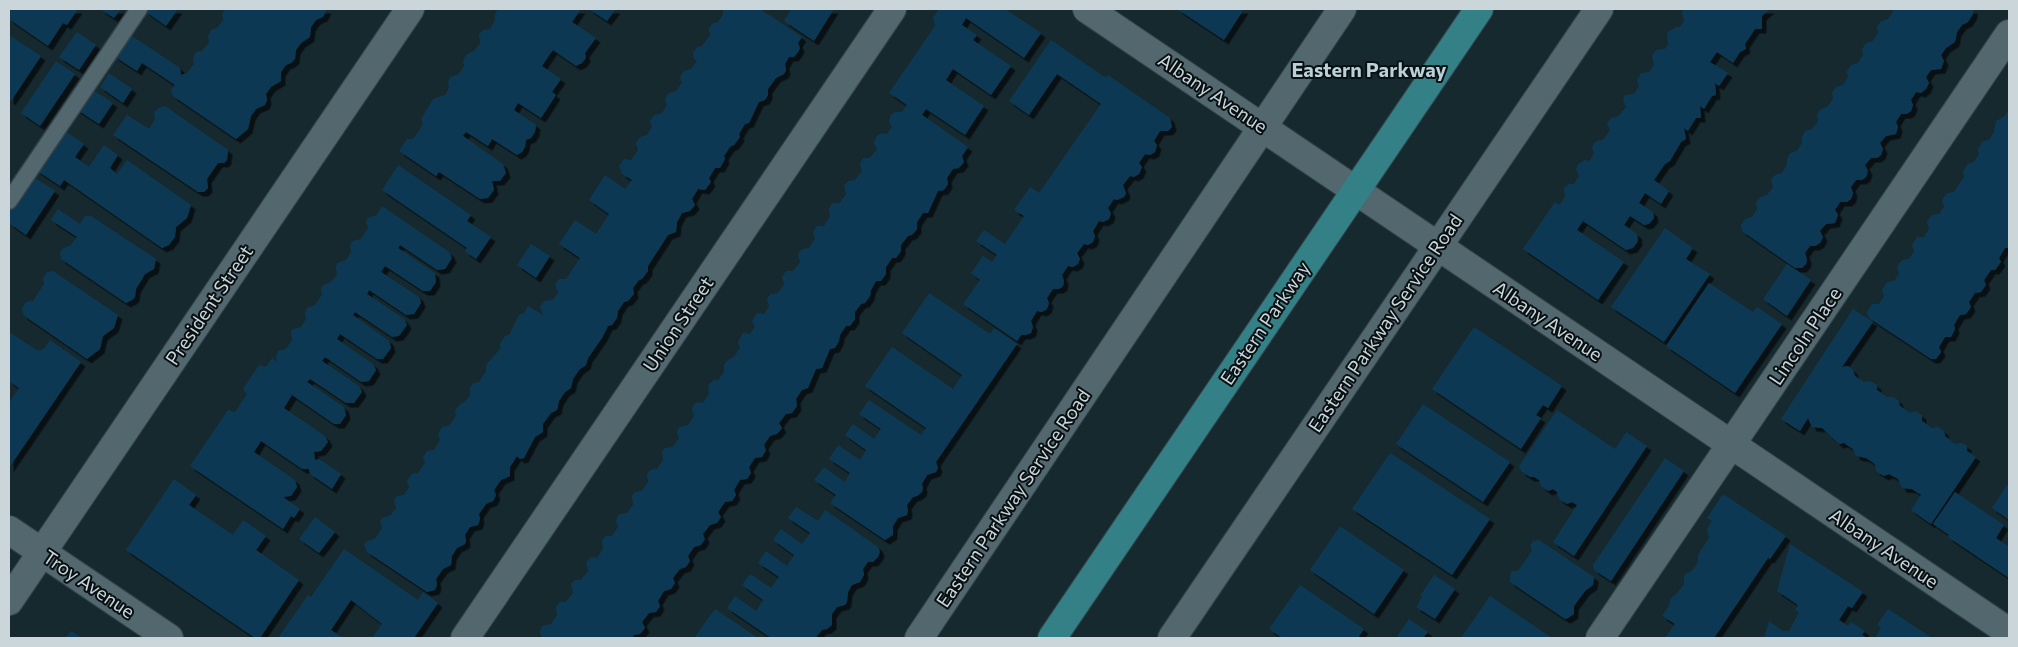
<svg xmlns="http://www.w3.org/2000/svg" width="2018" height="647" font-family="Commissioner,sans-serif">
  <defs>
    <filter id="shadow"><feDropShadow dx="4.5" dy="4.5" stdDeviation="0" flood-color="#0009"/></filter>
  </defs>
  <rect width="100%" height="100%" fill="#15292f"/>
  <path fill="#0e3952" filter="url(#shadow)" d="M 9,9 L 78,9 L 67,25 L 63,23 L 48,46 L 9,19 Z
    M 100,9 L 121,9 L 114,18 Z
    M 146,9 L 178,9 L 166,26 L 145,11 Z
    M 226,9 L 327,9 L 323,17 L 316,20 L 311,27 L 310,37 L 301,43 L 296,50 L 295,59 L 291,63 L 286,65 L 281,72 L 281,81 L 271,87 L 266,94 L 267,100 L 265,105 L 256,109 L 251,116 L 248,129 L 236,139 L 173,96 L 171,90 L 175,85 L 142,63 L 137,71 L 114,56 L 129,34 L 180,68 L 181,75 L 187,73 L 194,64 L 193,58 L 196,52 L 202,51 L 209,42 L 208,36 L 211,30 L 217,28 L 223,20 L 222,14 Z
    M 498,9 L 581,9 L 572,22 L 596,38 L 585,53 L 586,58 L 582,63 L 576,66 L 553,50 L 548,57 L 542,66 L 561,79 L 552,92 L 556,95 L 541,118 L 518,103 L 514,110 L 536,125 L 535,132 L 531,138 L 526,140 L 525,147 L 522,152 L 517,155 L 492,139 L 488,146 L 466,132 L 463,136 L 503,164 L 506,173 L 500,181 L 492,181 L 494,190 L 488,198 L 480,199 L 439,172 L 436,176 L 399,151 L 407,139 L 413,139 L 418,132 L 423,124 L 421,119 L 433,99 L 445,95 L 449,88 L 448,82 L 450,77 L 459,74 L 464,66 L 463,61 L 466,55 L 474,51 L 480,43 L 479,35 L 483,30 L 490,29 L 495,20 L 495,14 Z
    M 589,9 L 616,9 L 607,21 Z
    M 723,9 L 760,9 L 802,37 L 798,43 L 800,48 L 798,52 L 794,57 L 789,57 L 785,64 L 786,70 L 784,74 L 776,78 L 768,89 L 768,95 L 765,100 L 759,102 L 749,123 L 745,124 L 739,134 L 740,137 L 734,145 L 730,147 L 724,156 L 725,159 L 720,168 L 715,168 L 709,178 L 711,182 L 705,190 L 698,189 L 692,199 L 695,205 L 690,211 L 682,213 L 677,222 L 676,232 L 668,235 L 648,266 L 648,271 L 642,279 L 639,280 L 633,288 L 634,294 L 628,301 L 624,302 L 618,311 L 617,318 L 612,325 L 608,326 L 602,338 L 588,358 L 586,365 L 579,370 L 573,379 L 571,388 L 565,392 L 559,401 L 557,410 L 551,413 L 543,424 L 543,432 L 535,437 L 524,458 L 520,459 L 517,456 L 510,467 L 510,476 L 501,480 L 494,490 L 496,495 L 493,501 L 486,504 L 479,514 L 480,519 L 478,525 L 470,527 L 465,535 L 466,541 L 465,544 L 457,548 L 452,556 L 451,565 L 443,569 L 436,579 L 437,585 L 435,590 L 427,592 L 367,552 L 364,544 L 367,541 L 375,539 L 382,528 L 380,521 L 384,517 L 390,516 L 396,508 L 394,500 L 397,496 L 404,495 L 409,487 L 407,481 L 412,474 L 418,473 L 425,463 L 423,457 L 427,451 L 434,450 L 440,440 L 438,434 L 442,427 L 449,426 L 456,416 L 455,411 L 460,404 L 465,402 L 470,395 L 470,388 L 473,383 L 479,382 L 486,371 L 486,365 L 500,349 L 500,344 L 505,336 L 509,335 L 519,315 L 524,313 L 528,306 L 543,315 L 540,307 L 544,301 L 553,300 L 558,292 L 555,285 L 559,279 L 566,279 L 580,258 L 559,244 L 575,220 L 596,234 L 609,214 L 589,200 L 605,175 L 625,189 L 632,180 L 622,174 L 619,166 L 624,159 L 631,160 L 638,150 L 636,143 L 640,137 L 647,135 L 652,127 L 650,121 L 654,115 L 662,113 L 667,105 L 665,99 L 669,93 L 676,91 L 682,83 L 680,77 L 684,71 L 691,69 L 697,61 L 694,59 L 693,53 L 697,47 L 702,46 L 710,35 L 709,28 L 712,24 L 718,22 L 723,14 Z
    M 789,9 L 834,9 L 814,41 L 784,21 L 790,11 Z
    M 939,9 L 1005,9 L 1041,33 L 1024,58 L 966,18 L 962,25 L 977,35 L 973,40 L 1011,66 L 991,95 L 953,69 L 946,80 L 984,106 L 965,135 L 926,109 L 922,115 L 968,147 L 962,156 L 964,162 L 959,168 L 953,169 L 947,178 L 948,184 L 944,190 L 938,191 L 928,213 L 923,213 L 917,222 L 917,229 L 912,235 L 908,236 L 901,245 L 901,251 L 896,258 L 892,258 L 886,267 L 886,274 L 881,281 L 876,281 L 871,290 L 870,296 L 865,303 L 861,304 L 855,312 L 855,319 L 850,326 L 846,326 L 840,335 L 839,341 L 835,348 L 830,349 L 822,368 L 816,369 L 808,388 L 802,390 L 796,399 L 797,406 L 792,413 L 786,414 L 779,423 L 782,428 L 777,434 L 770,436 L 764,445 L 766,450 L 762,457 L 755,458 L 749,467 L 751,473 L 747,479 L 740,480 L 734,490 L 736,495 L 732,501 L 725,502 L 718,512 L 721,517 L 717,523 L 710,525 L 703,534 L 705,539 L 701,545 L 694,547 L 688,556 L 690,561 L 686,567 L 680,569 L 673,578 L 675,583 L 671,589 L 664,591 L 658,601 L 660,606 L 656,612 L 649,613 L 642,622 L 645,628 L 640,634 L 634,635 L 632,638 L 542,638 L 540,632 L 542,626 L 551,624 L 557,615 L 556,607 L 560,602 L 566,602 L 573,593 L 571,584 L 575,580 L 581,580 L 588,571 L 586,562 L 592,557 L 597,558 L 603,549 L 602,540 L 606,536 L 612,536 L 618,527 L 616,521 L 618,515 L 627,513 L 633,505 L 632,496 L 635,492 L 642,491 L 648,482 L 647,474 L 650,470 L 657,469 L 663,460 L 662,451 L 665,448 L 673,447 L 679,438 L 677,432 L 679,427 L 688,425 L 694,416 L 692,410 L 694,404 L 698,402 L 703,403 L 709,394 L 708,385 L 714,380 L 718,380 L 724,372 L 724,365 L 728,360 L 734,357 L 740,348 L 738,342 L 743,333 L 750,334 L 755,327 L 752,321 L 757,313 L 764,314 L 769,307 L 767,299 L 770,294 L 778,293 L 784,284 L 782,277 L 786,271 L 793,271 L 800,262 L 798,254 L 802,249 L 809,248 L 815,239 L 813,232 L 817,226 L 824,226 L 830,216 L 829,209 L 832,203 L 840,203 L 846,194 L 844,186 L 848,181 L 855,180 L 862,171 L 860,164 L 863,158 L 870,158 L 877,149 L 874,143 L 877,136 L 882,133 L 887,134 L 892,127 L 889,121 L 891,115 L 895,112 L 902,112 L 907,105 L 889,93 L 935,26 L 933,18 Z
    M 1177,9 L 1244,9 L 1224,40 Z
    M 1684,9 L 1770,9 L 1762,16 L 1762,29 L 1755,29 L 1745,44 L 1746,49 L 1740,52 L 1733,63 L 1717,52 L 1710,62 L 1728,73 L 1719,86 L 1715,83 L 1716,95 L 1712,96 L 1704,109 L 1700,106 L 1701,118 L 1696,118 L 1688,131 L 1684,128 L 1686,139 L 1681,142 L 1670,161 L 1665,164 L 1654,180 L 1669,191 L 1661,204 L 1645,193 L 1639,203 L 1653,212 L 1654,218 L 1649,224 L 1644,225 L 1630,216 L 1624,225 L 1637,234 L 1638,241 L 1633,248 L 1626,250 L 1583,221 L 1577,230 L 1624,262 L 1598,300 L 1523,249 L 1555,202 L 1559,205 L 1565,197 L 1564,188 L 1569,184 L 1574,184 L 1579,176 L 1576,169 L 1578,164 L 1585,160 L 1590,161 L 1594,153 L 1592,147 L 1596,141 L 1603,140 L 1610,130 L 1607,123 L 1611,118 L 1619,116 L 1626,107 L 1623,99 L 1625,95 L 1634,94 L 1639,86 L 1637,80 L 1641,73 L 1649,72 L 1654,65 L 1652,56 L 1656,50 L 1665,49 L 1668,44 L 1667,37 L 1668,32 L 1676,27 L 1680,27 L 1684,21 L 1682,12 Z
    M 1893,9 L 1973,9 L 1973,14 L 1968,22 L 1962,25 L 1957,32 L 1955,42 L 1946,48 L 1941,55 L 1944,61 L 1941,69 L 1931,70 L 1926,77 L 1929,83 L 1926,89 L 1921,93 L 1916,92 L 1911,100 L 1913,105 L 1911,111 L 1907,114 L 1901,114 L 1896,122 L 1898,127 L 1896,134 L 1886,136 L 1880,143 L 1883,149 L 1881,155 L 1877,158 L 1871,158 L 1865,165 L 1868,171 L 1866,177 L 1862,180 L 1856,180 L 1851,187 L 1853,193 L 1851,199 L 1847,202 L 1840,202 L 1835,210 L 1838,215 L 1835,223 L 1826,224 L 1820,231 L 1823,237 L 1820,243 L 1815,246 L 1810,246 L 1805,253 L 1807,259 L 1806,264 L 1802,268 L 1795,268 L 1742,231 L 1741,225 L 1745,219 L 1752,217 L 1757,209 L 1756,203 L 1760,197 L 1767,195 L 1773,187 L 1771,180 L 1775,175 L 1782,173 L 1787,165 L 1787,159 L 1790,153 L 1797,151 L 1802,143 L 1802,137 L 1805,131 L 1812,129 L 1818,121 L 1817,115 L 1821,109 L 1827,107 L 1833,99 L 1832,93 L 1836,87 L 1843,85 L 1848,77 L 1847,71 L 1851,65 L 1858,63 L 1863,55 L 1862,49 L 1866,43 L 1873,41 L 1878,33 L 1877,27 L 1881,21 L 1888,19 L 1893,11 Z
    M 77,32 L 96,45 L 79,70 L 59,57 Z
    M 9,35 L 41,56 L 11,101 L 9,99 Z
    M 1051,40 L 1106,78 L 1108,75 L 1170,118 L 1172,127 L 1168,131 L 1160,131 L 1154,141 L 1157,145 L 1155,152 L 1150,155 L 1145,154 L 1139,163 L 1142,167 L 1139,174 L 1134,177 L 1130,176 L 1123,185 L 1126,193 L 1124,197 L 1117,200 L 1114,199 L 1108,208 L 1111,213 L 1109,219 L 1103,222 L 1099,221 L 1093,231 L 1095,236 L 1093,242 L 1088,245 L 1084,244 L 1077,253 L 1080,259 L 1078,264 L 1073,267 L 1068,266 L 1062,275 L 1064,281 L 1063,286 L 1059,289 L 1053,289 L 1047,298 L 1049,303 L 1047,309 L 1042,312 L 1037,311 L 1031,321 L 1033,327 L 1031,333 L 1026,335 L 1021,335 L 1017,341 L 963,304 L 980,280 L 971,273 L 983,256 L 992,262 L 997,255 L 976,241 L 984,230 L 1005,244 L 1024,216 L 1014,210 L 1030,187 L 1039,193 L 1101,104 L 1057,74 L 1029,115 L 1009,101 Z
    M 56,61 L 75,74 L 40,126 L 21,113 Z
    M 109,73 L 132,89 L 123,103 L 100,87 Z
    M 90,88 L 113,103 L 99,124 L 76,109 Z
    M 165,106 L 228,150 L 227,160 L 224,163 L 218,163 L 207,179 L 208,188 L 204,192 L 198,192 L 113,135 L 127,115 L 149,129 L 155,119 L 154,113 L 158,108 Z
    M 2009,110 L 2009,248 L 2005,248 L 1999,258 L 2001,262 L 1995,270 L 1991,270 L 1984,280 L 1986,285 L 1981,292 L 1975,293 L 1969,302 L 1971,307 L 1966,314 L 1960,315 L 1954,325 L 1955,329 L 1951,337 L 1945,337 L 1939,347 L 1941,352 L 1936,359 L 1931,359 L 1869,318 L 1867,312 L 1872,304 L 1879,304 L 1884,296 L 1882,290 L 1887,282 L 1894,281 L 1899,274 L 1897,267 L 1902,260 L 1909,259 L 1914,251 L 1912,245 L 1917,237 L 1924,237 L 1929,229 L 1927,222 L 1932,215 L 1939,214 L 1944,207 L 1942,200 L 1947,193 L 1954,192 L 1964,177 L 1963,171 L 1968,164 L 1974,162 L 1979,154 L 1978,149 L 1983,141 L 1989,140 L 1994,132 L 1996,121 L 2004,117 Z
    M 64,130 L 84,144 L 75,157 L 89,167 L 104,145 L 118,155 L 110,168 L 117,174 L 127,160 L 191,205 L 187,218 L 176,227 L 175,237 L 169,245 L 162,248 L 64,180 L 60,186 L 36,170 Z
    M 398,165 L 471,215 L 467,221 L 491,237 L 476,259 L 465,251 L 467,248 L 382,190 Z
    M 32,176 L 55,191 L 26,235 L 9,223 L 9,212 Z
    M 382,206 L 449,252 L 452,258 L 445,269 L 437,270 L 400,245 L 398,248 L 435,273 L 436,282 L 430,291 L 423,291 L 385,266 L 381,272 L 419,297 L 421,303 L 414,314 L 406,315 L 369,290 L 367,294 L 404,319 L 407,325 L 399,336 L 392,337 L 355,312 L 353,315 L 389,341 L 391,348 L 383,359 L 377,359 L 340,334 L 337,339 L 373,364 L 376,370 L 369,381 L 361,382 L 325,357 L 322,361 L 359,386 L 362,392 L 354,403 L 346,403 L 310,379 L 307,382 L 344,407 L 346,415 L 340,424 L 334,424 L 292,395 L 284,408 L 325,436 L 328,442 L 321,451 L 314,452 L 315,460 L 319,459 L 341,474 L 332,489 L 310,474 L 309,469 L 302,469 L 261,441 L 254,452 L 295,480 L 297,487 L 291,496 L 283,497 L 300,509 L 294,518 L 291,516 L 283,529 L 190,466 L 228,410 L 235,412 L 247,394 L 243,389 L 259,365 L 266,367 L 272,358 L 277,362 L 276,356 L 279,350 L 286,349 L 292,340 L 291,331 L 293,329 L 301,327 L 306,319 L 305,313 L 307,308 L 315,305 L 322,295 L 321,289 L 323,285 L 331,282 L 337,274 L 336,267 L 337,263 L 346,260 L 351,252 L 350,246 L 352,241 L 361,239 L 368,228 L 366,222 L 368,218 L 377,215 Z
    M 58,209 L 80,224 L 85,216 L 91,216 L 156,259 L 154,269 L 145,274 L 136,289 L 135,297 L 132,300 L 126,303 L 61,259 L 60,253 L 63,248 L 70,246 L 77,237 L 51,220 Z
    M 1665,228 L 1693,248 L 1686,259 L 1710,274 L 1664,342 L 1611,307 Z
    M 531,244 L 550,256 L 536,278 L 517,265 Z
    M 1787,264 L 1811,280 L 1787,316 L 1763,299 Z
    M 53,271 L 118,315 L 114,328 L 103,336 L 100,349 L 87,359 L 23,315 L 22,308 L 26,302 L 33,301 L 44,284 L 43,278 L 47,272 Z
    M 1709,283 L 1753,312 L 1757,307 L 1782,324 L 1735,393 L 1666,346 Z
    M 929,293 L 990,334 L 994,328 L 1017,344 L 936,462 L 938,468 L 936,472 L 927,475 L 922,484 L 923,488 L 922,492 L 917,496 L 913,497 L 907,505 L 908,511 L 907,515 L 898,518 L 893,526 L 893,535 L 885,540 L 830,503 L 836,495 L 814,480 L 824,467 L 845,482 L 850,473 L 829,459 L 838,445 L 860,460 L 866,450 L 845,435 L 853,424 L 874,439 L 881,429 L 859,414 L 869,400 L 921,435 L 926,428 L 865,386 L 892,347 L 953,389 L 962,375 L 902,333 Z
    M 1853,309 L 1873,322 L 1842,367 L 1848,366 L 1853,370 L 1855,376 L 1864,382 L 1870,381 L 1877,385 L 1877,390 L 1887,397 L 1893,397 L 1898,400 L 1900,406 L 1910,413 L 1915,411 L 1922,415 L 1922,421 L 1932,428 L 1938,427 L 1944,431 L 1945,436 L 1955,444 L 1962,443 L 1967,446 L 1967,451 L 1976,457 L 1931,524 L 1911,510 L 1921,495 L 1912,489 L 1902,488 L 1898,479 L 1889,474 L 1884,476 L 1876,471 L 1875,464 L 1866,458 L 1856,456 L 1853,449 L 1844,443 L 1839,444 L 1822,428 L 1812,427 L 1808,418 L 1800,431 L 1781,419 Z
    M 1474,327 L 1562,386 L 1548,408 L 1543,405 L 1536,415 L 1541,418 L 1521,449 L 1432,389 Z
    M 9,332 L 38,351 L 44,349 L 50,340 L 81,362 L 9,468 L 9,403 L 19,388 L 9,381 Z
    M 1423,404 L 1510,462 L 1483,502 L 1396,444 Z
    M 1557,410 L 1615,449 L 1626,432 L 1647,446 L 1574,556 L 1553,542 L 1577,505 L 1572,502 L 1567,504 L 1559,499 L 1557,492 L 1553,489 L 1548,491 L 1541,486 L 1539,480 L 1534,477 L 1530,477 L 1522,472 L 1519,466 Z
    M 1390,453 L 1490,519 L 1452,575 L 1352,509 Z
    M 1665,458 L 1684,471 L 1611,581 L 1594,570 L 1593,565 Z
    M 174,479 L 196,495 L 189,505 L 233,535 L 243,520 L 266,536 L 256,550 L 299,580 L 260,638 L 255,638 L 126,550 Z
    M 2007,485 L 2009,487 L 2009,520 L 1992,508 Z
    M 1955,492 L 2004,525 L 1996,538 L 2009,547 L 2009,578 L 1948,537 L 1949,535 L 1933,524 Z
    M 1723,494 L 1786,536 L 1770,559 L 1768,558 L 1714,638 L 1665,638 L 1675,624 L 1662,616 L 1669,606 L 1670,599 L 1677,593 L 1684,584 L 1684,575 L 1692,571 L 1698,562 L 1698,555 L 1709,538 L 1707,529 L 1712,521 L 1707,518 Z
    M 796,507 L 818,521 L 825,510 L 878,547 L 880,552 L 878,557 L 873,562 L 868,562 L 863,569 L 864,575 L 860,582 L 852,585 L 848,592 L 847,602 L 845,605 L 837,607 L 832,614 L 832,625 L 827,629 L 822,630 L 817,636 L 817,638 L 771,638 L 727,608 L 735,596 L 756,611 L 763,600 L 742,585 L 750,574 L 771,588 L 779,577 L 758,563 L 766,551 L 787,566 L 794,555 L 773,540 L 781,529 L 802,544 L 810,533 L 788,518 Z
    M 315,517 L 335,532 L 319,553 L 299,539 Z
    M 1340,526 L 1404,570 L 1374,614 L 1310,570 Z
    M 1539,540 L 1594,577 L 1593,585 L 1585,591 L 1574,606 L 1574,614 L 1568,618 L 1565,619 L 1510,582 L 1510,576 L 1512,571 L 1518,571 L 1532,551 L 1530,546 L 1533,541 Z
    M 1790,544 L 1863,592 L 1852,608 L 1848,606 L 1839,620 L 1848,626 L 1851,622 L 1865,631 L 1862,635 L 1867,638 L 1764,638 L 1769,621 L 1783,631 L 1789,631 L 1799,612 L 1795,610 L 1798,605 L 1777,591 Z
    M 344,549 L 418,600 L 423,592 L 438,603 L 414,638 L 372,638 L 382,624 L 351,600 L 331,630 L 343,638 L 278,638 L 308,595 L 311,597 Z
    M 1434,575 L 1455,589 L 1435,619 L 1416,607 L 1422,597 L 1420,596 Z
    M 1300,585 L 1364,629 L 1358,638 L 1282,638 L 1269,629 Z
    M 1490,596 L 1552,638 L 1461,638 Z
    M 715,609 L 758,638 L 694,638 Z
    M 1888,609 L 1932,638 L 1875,638 L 1881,628 L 1877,625 Z
    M 1409,619 L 1428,632 L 1423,638 L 1396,638 Z
    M 71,631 L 82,638 L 65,638 Z"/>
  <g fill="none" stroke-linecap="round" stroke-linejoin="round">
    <defs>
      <path id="lane" d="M 9,201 L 139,9"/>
      <path id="street" d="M 1087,9 L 2009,632
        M 9,530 L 169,638
        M 9,601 L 410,9
        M 465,638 L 892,9
        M 919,638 L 1342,9
        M 1172,638 L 1599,9
        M 1600,638 L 2009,34"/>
      <path id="primary" d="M 1052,638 L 1479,9"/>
    </defs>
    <use href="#lane" stroke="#35444a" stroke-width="19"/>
    <use href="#street" stroke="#35444a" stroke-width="30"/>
    <use href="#primary" stroke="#35444a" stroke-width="30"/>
    <use href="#lane" stroke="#52676e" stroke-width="16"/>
    <use href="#street" stroke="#52676e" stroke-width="28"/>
    <use href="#primary" stroke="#338186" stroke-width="28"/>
  </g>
  <g text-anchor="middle" stroke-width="4" stroke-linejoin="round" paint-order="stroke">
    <g font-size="19" fill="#cad6da" stroke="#081013">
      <text transform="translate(1213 93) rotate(34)" y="7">Albany Avenue</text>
      <text transform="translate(209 305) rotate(-56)" y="7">President Street</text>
      <text transform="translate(1548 321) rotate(34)" y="7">Albany Avenue</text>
      <text transform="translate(1265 323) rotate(-56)" y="7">Eastern Parkway</text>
      <text transform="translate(1385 323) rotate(-56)" y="7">Eastern Parkway Service Road</text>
      <text transform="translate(678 324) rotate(-56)" y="7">Union Street</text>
      <text transform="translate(1805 336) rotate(-56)" y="7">Lincoln Place</text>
      <text transform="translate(1013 498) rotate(-56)" y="7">Eastern Parkway Service Road</text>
      <text transform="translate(1884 548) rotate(34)" y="7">Albany Avenue</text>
      <text transform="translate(89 584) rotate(34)" y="7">Troy Avenue</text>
    </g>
    <g font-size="20" font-weight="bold" fill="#bad1d9" stroke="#081013">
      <text x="1369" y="77">Eastern Parkway</text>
    </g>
  </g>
  <rect width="2018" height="647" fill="none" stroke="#cad6da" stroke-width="20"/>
</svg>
